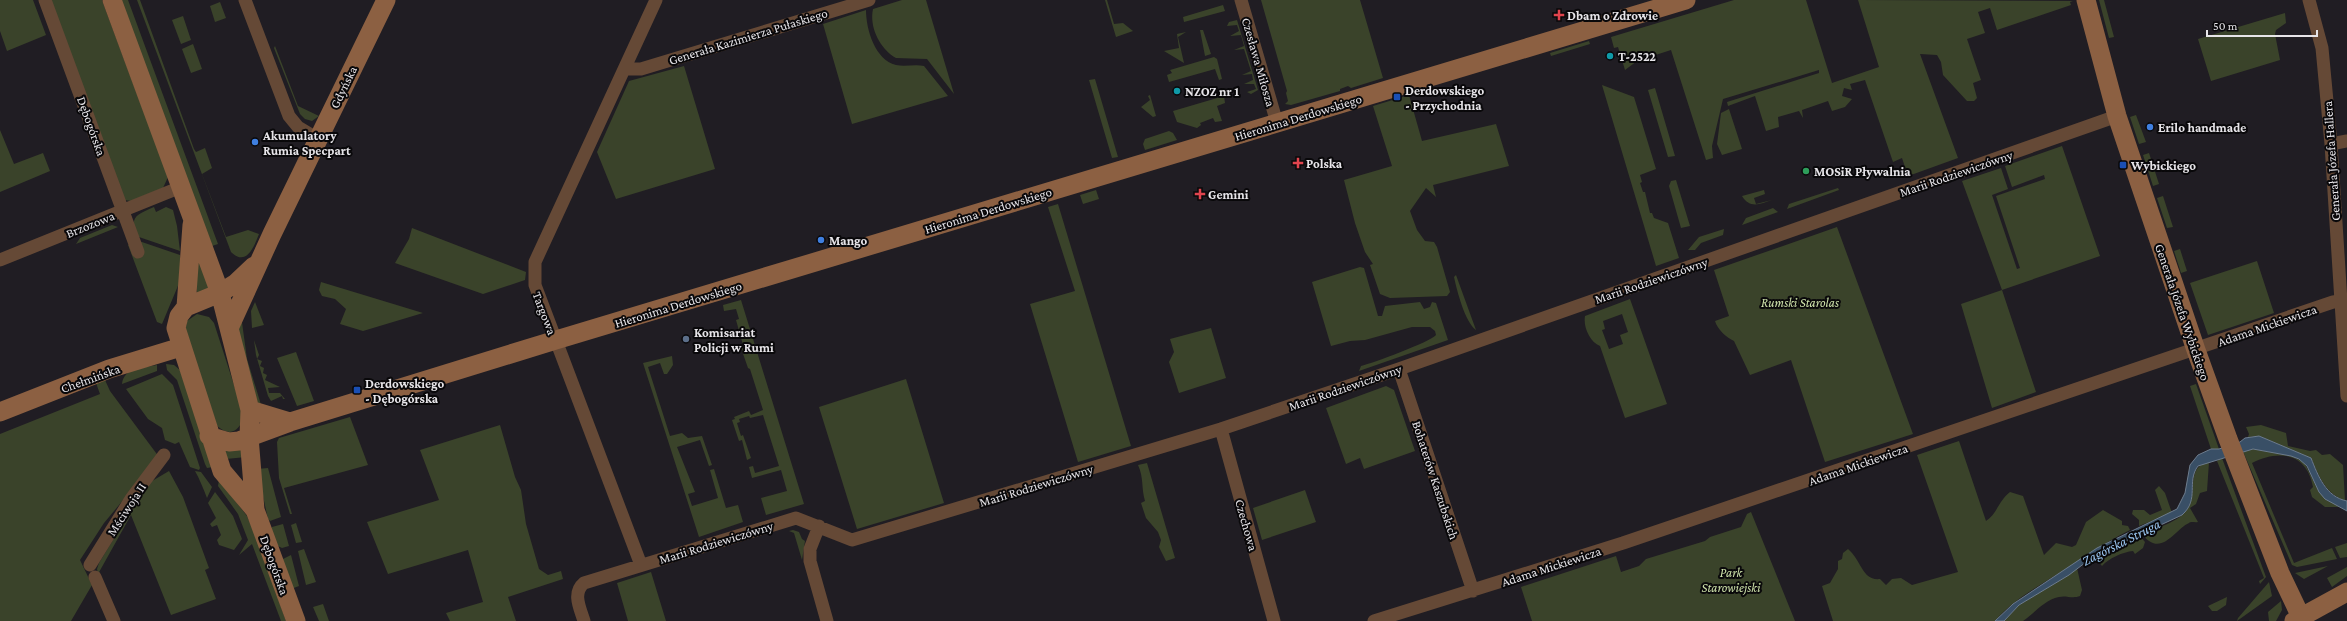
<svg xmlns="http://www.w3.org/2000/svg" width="2347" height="621" font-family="'Crimson Pro',serif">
  <rect width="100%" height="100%" fill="#201d23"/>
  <path fill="#3a432a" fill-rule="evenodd" d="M 0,0 L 33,0 L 46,35 L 7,51 L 0,31 Z
    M 50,0 L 102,0 L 168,177 L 163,188 L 131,201 L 124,200 Z
    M 120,0 L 128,0 L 218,244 L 212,246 Z
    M 137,0 L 140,0 L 194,149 L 196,152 L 205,148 L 212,168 L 202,174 L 226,237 L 248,230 L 259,234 C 254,247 246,267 231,252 Z
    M 902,0 L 926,0 L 954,94 L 927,59 L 896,58 C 880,49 869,27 873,9 Z
    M 1105,0 L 1107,0 L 1114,24 L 1123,23 L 1133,31 L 1116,37 Z
    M 1261,0 L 1360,0 L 1383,78 L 1351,88 L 1348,86 L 1340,89 L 1340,91 L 1291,105 L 1285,104 L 1288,101 L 1286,93 L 1287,91 Z
    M 1734,0 L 1806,0 L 1832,83 L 1879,67 L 1858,0 L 2073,1 L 2070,2 L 2071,5 L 1997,30 L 1990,8 L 1978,12 L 1985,33 L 1967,39 L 1981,80 L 1973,83 L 1977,98 L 1974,101 L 1967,101 L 1943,75 L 1941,62 L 1937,55 L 1920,54 L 1958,158 L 1911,175 L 1896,173 L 1896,171 L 1905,167 L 1902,158 L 1893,162 L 1865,80 L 1850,84 L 1852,90 L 1844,88 L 1842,96 L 1852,99 L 1845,107 L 1832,111 L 1828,101 L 1802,110 L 1803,118 L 1799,111 L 1778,117 L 1779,127 L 1766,131 L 1755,96 L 1728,106 L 1727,102 L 1819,73 L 1819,70 L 1723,99 L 1712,146 L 1713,158 L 1706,160 L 1671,50 L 1637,61 L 1625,70 L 1618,47 L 1614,48 L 1611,37 Z
    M 2099,0 L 2104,0 L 2114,37 L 2109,38 Z
    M 220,2 L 226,18 L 215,22 L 210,6 Z
    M 1223,5 L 1225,11 L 1184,22 L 1183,17 Z
    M 866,10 C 866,29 875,60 896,65 C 905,67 915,64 924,66 L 948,96 L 852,124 L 823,24 Z
    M 2285,13 L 2286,23 L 2276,30 L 2275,34 L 2280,60 L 2211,81 L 2198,39 Z
    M 183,16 L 191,40 L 181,44 L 172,20 Z
    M 1237,20 L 1258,90 L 1251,94 L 1247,92 L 1256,89 L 1254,84 L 1244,84 L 1253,80 L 1252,74 L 1242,75 L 1251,71 L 1244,49 L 1234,50 L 1244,46 L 1241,35 L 1230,36 L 1239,31 L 1237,25 L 1227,26 L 1229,22 Z
    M 1200,30 L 1203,30 L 1211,54 L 1205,56 Z
    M 1186,32 L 1178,37 L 1184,63 L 1164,51 L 1179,48 L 1177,34 Z
    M 1589,41 L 1590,44 L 1551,56 L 1550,53 Z
    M 193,44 L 202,69 L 191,73 L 182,49 Z
    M 275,46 L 298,106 L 319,116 L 312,121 L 305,119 L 300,114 L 274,48 Z
    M 1214,57 L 1217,59 L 1222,79 L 1219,80 L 1215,69 L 1169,82 L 1167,75 L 1172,73 L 1170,70 Z
    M 684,66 L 715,169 L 616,199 L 597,152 L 629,81 Z
    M 1095,79 L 1118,157 L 1112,158 L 1089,80 Z
    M 1602,85 L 1634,97 L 1656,169 L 1640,175 L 1642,182 L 1640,183 L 1643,192 L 1645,192 L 1650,213 L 1652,213 L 1654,218 L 1668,223 L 1679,258 L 1656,266 Z
    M 1655,88 L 1675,156 L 1668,157 L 1648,90 Z
    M 1150,95 L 1156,116 L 1153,117 L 1141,107 L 1150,100 L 1148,96 Z
    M 1409,95 L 1422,141 L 1496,124 L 1509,166 L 1433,185 L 1436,197 L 1426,188 L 1410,211 L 1417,230 L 1425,241 L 1434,242 L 1437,247 L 1450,292 L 1447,296 L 1390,298 L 1380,294 L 1370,265 L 1373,264 L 1365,252 L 1355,223 L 1344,180 L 1392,166 L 1373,106 Z
    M 1224,96 L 1225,103 L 1217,106 L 1222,121 L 1215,122 L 1213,118 L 1200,123 L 1201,125 L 1197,128 L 1177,122 L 1173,111 Z
    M 1729,109 L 1742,149 L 1722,155 L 1717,144 L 1721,113 Z
    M 2136,115 L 2146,142 L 2139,144 L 2130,117 Z
    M 0,130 L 14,164 L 43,153 L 50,171 L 0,192 Z
    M 1169,131 L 1173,133 L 1177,140 L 1145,150 L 1143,144 L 1145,139 Z
    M 2062,146 L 2100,256 L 2002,290 L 2036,392 L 1992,408 L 1961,304 L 2002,290 L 1962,181 L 2001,168 L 2008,189 L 1992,195 L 2017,269 L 2020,268 L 1996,196 L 2045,179 L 2044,175 L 2012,187 L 2005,166 Z
    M 2149,153 L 2159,184 L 2153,186 L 2143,155 Z
    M 1676,180 L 1690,226 L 1681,228 L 1669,186 L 1671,181 Z
    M 1838,188 L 1839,190 L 1787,209 L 1789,204 Z
    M 1096,190 L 1099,199 L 1083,204 L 1080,195 Z
    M 1764,190 L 1765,194 L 1754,198 L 1756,204 L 1772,200 C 1760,204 1750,209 1742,196 Z
    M 2163,196 L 2173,227 L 2167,228 L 2157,198 Z
    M 1058,204 L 1131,446 L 1078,462 L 1030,304 L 1075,291 L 1048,207 Z
    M 154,207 L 156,212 L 166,207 L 173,210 L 177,226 L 180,251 L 136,236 C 130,216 136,215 154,207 Z
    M 1773,208 L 1778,212 L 1742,225 L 1746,218 Z
    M 112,225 L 118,227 L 76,244 L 80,238 Z
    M 1837,227 L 1913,434 L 1825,462 L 1791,360 L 1750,375 L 1734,341 C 1727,338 1717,329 1715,321 L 1729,316 L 1714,270 Z
    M 412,228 L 526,272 L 525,280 L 483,294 L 395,263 L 409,239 Z
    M 1724,229 L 1723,235 L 1701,243 L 1695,250 L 1688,250 L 1699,237 Z
    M 139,241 L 180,255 L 180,281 L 162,324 L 157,322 L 128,245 Z
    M 2180,249 L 2187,271 L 2181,273 L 2174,251 Z
    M 204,258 L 215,287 L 197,295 L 194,260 Z
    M 2257,261 L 2274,313 L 2208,335 L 2190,283 Z
    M 1360,267 L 1364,268 L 1378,316 L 1382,316 L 1385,306 L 1420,302 L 1424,309 L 1430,307 L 1432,302 L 1436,303 L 1448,340 L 1359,371 L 1361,366 C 1373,363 1430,342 1436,335 L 1435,331 L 1430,327 L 1412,327 L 1365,340 L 1350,341 L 1331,346 L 1312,282 Z
    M 1456,275 L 1476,330 C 1465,322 1457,291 1454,277 Z
    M 321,282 L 423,313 L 363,331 L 340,324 L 346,309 L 335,299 L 322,296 L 319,290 Z
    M 1630,299 L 1667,404 L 1625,418 L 1600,346 C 1590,342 1583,327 1585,316 ZM 1622,314 L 1628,332 L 1620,335 L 1623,344 L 1609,349 L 1602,330 L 1605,329 L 1603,321 Z
    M 741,300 L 804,504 L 766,515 L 761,498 L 787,491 L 781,470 L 752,478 L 749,467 L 753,466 L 755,473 L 779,466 L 763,415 L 750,418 L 749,416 L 739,419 L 740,422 L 737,423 L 741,436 L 743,435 L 751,458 L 747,460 L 742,440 L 739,441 L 732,420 L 735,419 L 734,417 L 749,411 L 751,415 L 763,410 L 750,369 L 748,368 L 741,348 L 743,345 L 736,320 L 739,319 L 736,309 L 724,311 L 723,305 Z
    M 255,302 L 264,325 L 252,328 L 251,311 Z
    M 197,314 L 209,317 L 214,323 L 244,416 C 239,432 230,437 217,426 L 185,332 L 187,321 Z
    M 241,315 L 247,359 L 262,408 L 257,402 L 238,333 Z
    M 1211,328 L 1226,378 L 1179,393 L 1169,362 L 1174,352 L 1170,339 Z
    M 254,340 L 259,355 L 257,359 L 262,361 L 260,366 L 264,368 L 263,373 L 267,375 L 265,380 L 280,387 L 268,388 L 269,393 L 280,393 L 285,399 L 283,399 L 282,396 L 271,401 L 268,396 L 256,355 Z
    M 296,352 L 314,401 L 297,406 L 277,358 Z
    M 672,356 L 673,365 L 667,374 L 664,374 L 660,363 L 648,367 L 670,436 L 682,433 L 688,438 L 702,436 L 712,465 L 709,466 L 700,440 L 677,447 L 695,492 L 688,494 L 692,506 L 718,498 L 710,470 L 714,469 L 726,508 L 738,505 L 743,522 L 699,537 L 643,363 Z
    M 166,364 L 174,365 L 180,370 L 213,467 L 207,468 L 205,464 L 177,380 L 167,370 Z
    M 157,365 L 157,371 L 122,384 C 124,367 143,368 157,365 Z
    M 162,374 L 173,385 L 200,468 L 199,470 L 190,467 L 179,442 L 175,444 L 165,440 L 162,428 L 148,419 L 126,389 Z
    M 906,379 L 944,503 L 857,529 L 819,407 Z
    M 105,380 L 110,391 L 159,457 L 104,523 L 80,560 L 92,585 L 71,621 L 0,621 L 0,434 L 100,394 L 96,383 Z
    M 2196,384 L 2219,449 L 2211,449 L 2190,386 Z
    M 1386,386 L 1394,390 L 1415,451 L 1364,469 L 1360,458 L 1346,464 L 1326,408 Z
    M 350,417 L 368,465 L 284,488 L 292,514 L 290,514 L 279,478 L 277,442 L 279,438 Z
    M 500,425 L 515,477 L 521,490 L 526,524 L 539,569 L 548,575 L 561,571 L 563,579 L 508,597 L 516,621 L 450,621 L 446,613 L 483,602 L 468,550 L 388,574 L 367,522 L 439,500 L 420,450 Z
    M 2261,425 L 2286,433 L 2288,446 L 2310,451 L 2316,450 L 2322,455 L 2330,454 L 2343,465 L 2345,501 C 2325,493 2319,476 2311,458 L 2259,436 L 2248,437 L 2249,434 L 2246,427 Z
    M 1959,441 L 1986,521 C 1997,514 1999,500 2010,492 L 2023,496 L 2044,555 L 2056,543 L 2072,547 L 2076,545 L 2086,522 L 2103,510 L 2122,521 L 2122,525 L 2128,526 L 2130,530 C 2101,544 2078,562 2051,578 C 2032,590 2010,603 1995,621 L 1833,621 L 1822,586 L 1830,583 L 1838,569 L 1838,561 L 1842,559 L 1843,553 L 1848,549 C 1862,561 1862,581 1880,579 L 1886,585 L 1892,579 L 1901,578 L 1912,585 L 1958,572 L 1917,455 Z
    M 217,447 L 227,451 L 246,448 L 246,457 L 226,459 Z
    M 2253,449 L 2291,456 L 2304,462 L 2319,492 L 2339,507 L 2325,507 L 2312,497 L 2310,490 L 2313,487 C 2307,453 2279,449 2252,463 L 2294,563 L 2332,548 L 2337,559 L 2297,567 L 2292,565 L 2245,456 L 2243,451 Z
    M 2222,458 L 2266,577 L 2260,584 L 2259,581 L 2264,578 L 2217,461 Z
    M 2209,462 L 2207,491 L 2200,493 L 2196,504 L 2190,508 L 2198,522 C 2195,523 2191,521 2189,523 C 2175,529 2161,559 2142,534 C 2156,528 2180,522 2188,508 C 2198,492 2185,467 2209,462 Z
    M 1147,463 L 1175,558 L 1166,561 L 1159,547 L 1161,540 L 1158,532 L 1146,518 L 1141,503 L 1145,501 C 1141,488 1144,478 1138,465 Z
    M 268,468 L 281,517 L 270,521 L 268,519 L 257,469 Z
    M 169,471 L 183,497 L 209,568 L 205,570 L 216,599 L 171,615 L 131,515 L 98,574 L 97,569 L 99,563 L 147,484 Z
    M 195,471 L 201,472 L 212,487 L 207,498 C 203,488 200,480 195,471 Z
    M 219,480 L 247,516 L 258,541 L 286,621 L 281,621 L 252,544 L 239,555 L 248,540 L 238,514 L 218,486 Z
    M 2159,486 L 2165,493 L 2172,513 L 2139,526 L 2139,520 L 2132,514 L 2133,510 L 2144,510 L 2150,515 L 2162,510 L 2155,490 Z
    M 1305,490 L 1316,522 L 1262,540 L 1253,508 Z
    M 215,492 L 233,516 L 242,539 L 234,550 L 219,545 L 217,540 L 221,535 L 217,525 L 212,527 L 210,524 L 216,518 L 208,503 Z
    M 1751,512 L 1795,621 L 1532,621 L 1521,587 L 1616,556 L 1621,572 L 1639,566 L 1646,559 L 1705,541 L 1710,537 L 1741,527 L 1747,514 Z
    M 296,523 L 302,542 L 296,543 L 291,525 Z
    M 283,524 L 289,546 L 282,548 L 276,545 L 271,530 L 272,527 Z
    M 793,530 L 799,532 L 802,539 L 805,541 L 802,560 L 794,533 L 789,531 Z
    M 2139,535 L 2145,542 L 2143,548 L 2135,554 L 2133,551 C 2123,552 2109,558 2102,566 L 2094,556 Z
    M 2347,543 L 2347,557 L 2340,558 L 2335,547 Z
    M 304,549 L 316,582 L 306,585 L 298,551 Z
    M 291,555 L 299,586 L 291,589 L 281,562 L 283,559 Z
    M 2328,566 L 2304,579 L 2295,573 Z
    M 2347,567 L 2347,576 L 2332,587 L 2327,578 Z
    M 2077,568 L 2082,590 L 2080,596 C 2072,599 2066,595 2059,597 C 2044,600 2035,613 2023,621 L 2004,621 L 2019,605 Z
    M 651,572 L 666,621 L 628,621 L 617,583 Z
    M 2269,582 L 2272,596 L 2237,621 L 2238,618 Z
    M 2227,597 L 2226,605 L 2217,611 L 2212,611 L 2208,606 Z
    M 2281,601 L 2282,610 L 2276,621 L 2269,621 L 2268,612 Z
    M 323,604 L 329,621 L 319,621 L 313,607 Z"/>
  <path fill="#394f66" stroke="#6d7c8d" d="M 2259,436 L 2311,458 C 2318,476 2326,497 2347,501 L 2347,511 L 2325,499 L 2319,492 L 2307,466 L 2299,459 L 2291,456 L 2253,449 L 2198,466 C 2186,482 2200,499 2182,515 L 2094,556 L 2069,575 L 2019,605 L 2004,621 L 1995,621 L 2013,604 L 2097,548 L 2177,509 L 2185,493 L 2190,465 L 2198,455 L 2211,449 L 2219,449 L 2240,442 L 2245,438 Z"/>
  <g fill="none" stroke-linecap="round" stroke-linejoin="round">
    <path stroke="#654936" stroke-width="13" d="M 45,0 L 138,252
      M 245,0 L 289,116 L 298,127 L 318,139
      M 1241,0 L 1277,123
      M 2309,0 L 2322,48 L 2331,144 L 2347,396
      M 625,69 L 641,69 L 869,0
      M 2331,144 L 2347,141
      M 0,260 L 181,187
      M 1399,369 L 1473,591
      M 1221,429 L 1274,621
      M 819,526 L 810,549 L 810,561 L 827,621
      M 90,565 L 131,499 L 164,455
      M 641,565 L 535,285 L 535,262 L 656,0
      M 95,577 L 114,621
      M 584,621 C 580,608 572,593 584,583 L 796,518 L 852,540 L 1221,429 L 1399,369 L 2117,116
      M 1374,621 L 1623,543 L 2333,302 L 2340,301"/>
    <path stroke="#8c6042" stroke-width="19" d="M 112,0 L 220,293 L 250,410 L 249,437 L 255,510 L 296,621
      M 2086,0 L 2117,116 L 2196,350 L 2228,439 L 2280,573 L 2301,617
      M 254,266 L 236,283 L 220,293 L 186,307 L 179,316 L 176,328 L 222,471 L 255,510
      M 186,307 L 192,225
      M 230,326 L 272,234 L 386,0
      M 250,410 L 290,422
      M 0,412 L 109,369 L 181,347
      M 209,436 L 229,442 L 239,441 L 290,422 L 556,340 L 1686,0
      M 2294,621 L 2347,592"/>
  </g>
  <g fill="#e0444e" stroke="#09080a" stroke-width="1.5">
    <path d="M1557 9h4v4h4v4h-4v4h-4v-4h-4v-4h4z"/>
    <path d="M1296 157h4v4h4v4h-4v4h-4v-4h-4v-4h4z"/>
    <path d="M1198 188h4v4h4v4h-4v4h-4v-4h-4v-4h4z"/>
  </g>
  <g fill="#0f9aa8" stroke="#09080a" stroke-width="1.5">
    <circle cx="1610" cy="56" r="4"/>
    <circle cx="1177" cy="91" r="4"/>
  </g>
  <g fill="#1a4fb4" stroke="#09080a" stroke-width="1.5">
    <rect x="1393" y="93" width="8" height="8" rx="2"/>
    <rect x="2119" y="161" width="8" height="8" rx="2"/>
    <rect x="353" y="386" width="8" height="8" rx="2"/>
  </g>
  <g fill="#3f7fe0" stroke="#09080a" stroke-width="1.5">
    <circle cx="2150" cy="127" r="4"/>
    <circle cx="255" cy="142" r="4"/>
    <circle cx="821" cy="240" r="4"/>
  </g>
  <circle fill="#2e9e5b" stroke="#09080a" stroke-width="1.5" cx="1806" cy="171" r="4"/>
  <circle fill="#5c6f8a" stroke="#09080a" stroke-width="1.5" cx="686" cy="339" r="4"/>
  <g text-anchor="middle" stroke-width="4" stroke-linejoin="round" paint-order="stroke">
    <g font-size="13" font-weight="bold" fill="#e7e5e9" stroke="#09080a" text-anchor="start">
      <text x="1567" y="20">Dbam o Zdrowie</text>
      <text x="1618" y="61">T-2522</text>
      <text x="1405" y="95">Derdowskiego<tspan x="1405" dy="15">- Przychodnia</tspan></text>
      <text x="1185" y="96">NZOZ nr 1</text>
      <text x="2158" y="132">Erilo handmade</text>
      <text x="263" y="140">Akumulatory<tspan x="263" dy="15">Rumia Specpart</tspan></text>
      <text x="1306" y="168">Polska</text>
      <text x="2131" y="170">Wybickiego</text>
      <text x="1814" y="176">MOSiR Pływalnia</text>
      <text x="1208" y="199">Gemini</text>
      <text x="829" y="245">Mango</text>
      <text x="694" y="337">Komisariat<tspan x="694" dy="15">Policji w Rumi</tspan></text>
      <text x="365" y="388">Derdowskiego<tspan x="365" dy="15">- Dębogórska</tspan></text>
    </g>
    <g font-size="13" fill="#e7e5e9" stroke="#09080a">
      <text transform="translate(748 36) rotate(-17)" y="5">Generała Kazimierza Pułaskiego</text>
      <text transform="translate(1259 62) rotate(74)" y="5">Czesława Miłosza</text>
      <text transform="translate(343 87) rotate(-64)" y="5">Gdyńska</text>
      <text transform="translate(1298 117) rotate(-17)" y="5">Hieronima Derdowskiego</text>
      <text transform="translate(92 126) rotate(70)" y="5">Dębogórska</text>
      <text transform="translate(2331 161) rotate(-94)" y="5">Generała Józefa Hallera</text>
      <text transform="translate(1956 173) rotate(-19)" y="5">Marii Rodziewiczówny</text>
      <text transform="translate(988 210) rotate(-17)" y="5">Hieronima Derdowskiego</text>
      <text transform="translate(90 224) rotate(-22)" y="5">Brzozowa</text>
      <text transform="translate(1651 280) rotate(-19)" y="5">Marii Rodziewiczówny</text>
      <text transform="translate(678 304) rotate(-17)" y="5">Hieronima Derdowskiego</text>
      <text transform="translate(2183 312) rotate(71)" y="5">Generała Józefa Wybickiego</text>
      <text transform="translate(545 313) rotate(69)" y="5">Targowa</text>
      <text transform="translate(2267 325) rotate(-19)" y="5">Adama Mickiewicza</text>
      <text transform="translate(90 378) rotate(-20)" y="5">Chełmińska</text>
      <text transform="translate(1345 387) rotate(-19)" y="5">Marii Rodziewiczówny</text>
      <text transform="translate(1858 464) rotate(-19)" y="5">Adama Mickiewicza</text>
      <text transform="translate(1436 480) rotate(72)" y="5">Bohaterów Kaszubskich</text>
      <text transform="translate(1036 485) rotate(-17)" y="5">Marii Rodziewiczówny</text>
      <text transform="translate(126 509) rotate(-57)" y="5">Mściwoja II</text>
      <text transform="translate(1247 525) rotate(74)" y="5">Czechowa</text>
      <text transform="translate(716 542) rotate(-17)" y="5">Marii Rodziewiczówny</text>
      <text transform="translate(275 565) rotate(70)" y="5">Dębogórska</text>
      <text transform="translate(1551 566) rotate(-18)" y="5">Adama Mickiewicza</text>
    </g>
    <g font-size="13" font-style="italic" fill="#cfe3ab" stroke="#09080a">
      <text x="1800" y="307">Rumski Starolas</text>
      <text x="1731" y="577">Park<tspan x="1731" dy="15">Starowiejski</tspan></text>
    </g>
    <g font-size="14" font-style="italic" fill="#9cc8f3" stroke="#09080a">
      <text transform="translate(2121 542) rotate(-27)" y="5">Zagórska Struga</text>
    </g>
  </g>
  <path d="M2207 30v6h110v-6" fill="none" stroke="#e7e5e9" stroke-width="2"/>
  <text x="2213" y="30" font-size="12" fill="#e7e5e9" stroke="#09080a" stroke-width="3" paint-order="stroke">50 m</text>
</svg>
